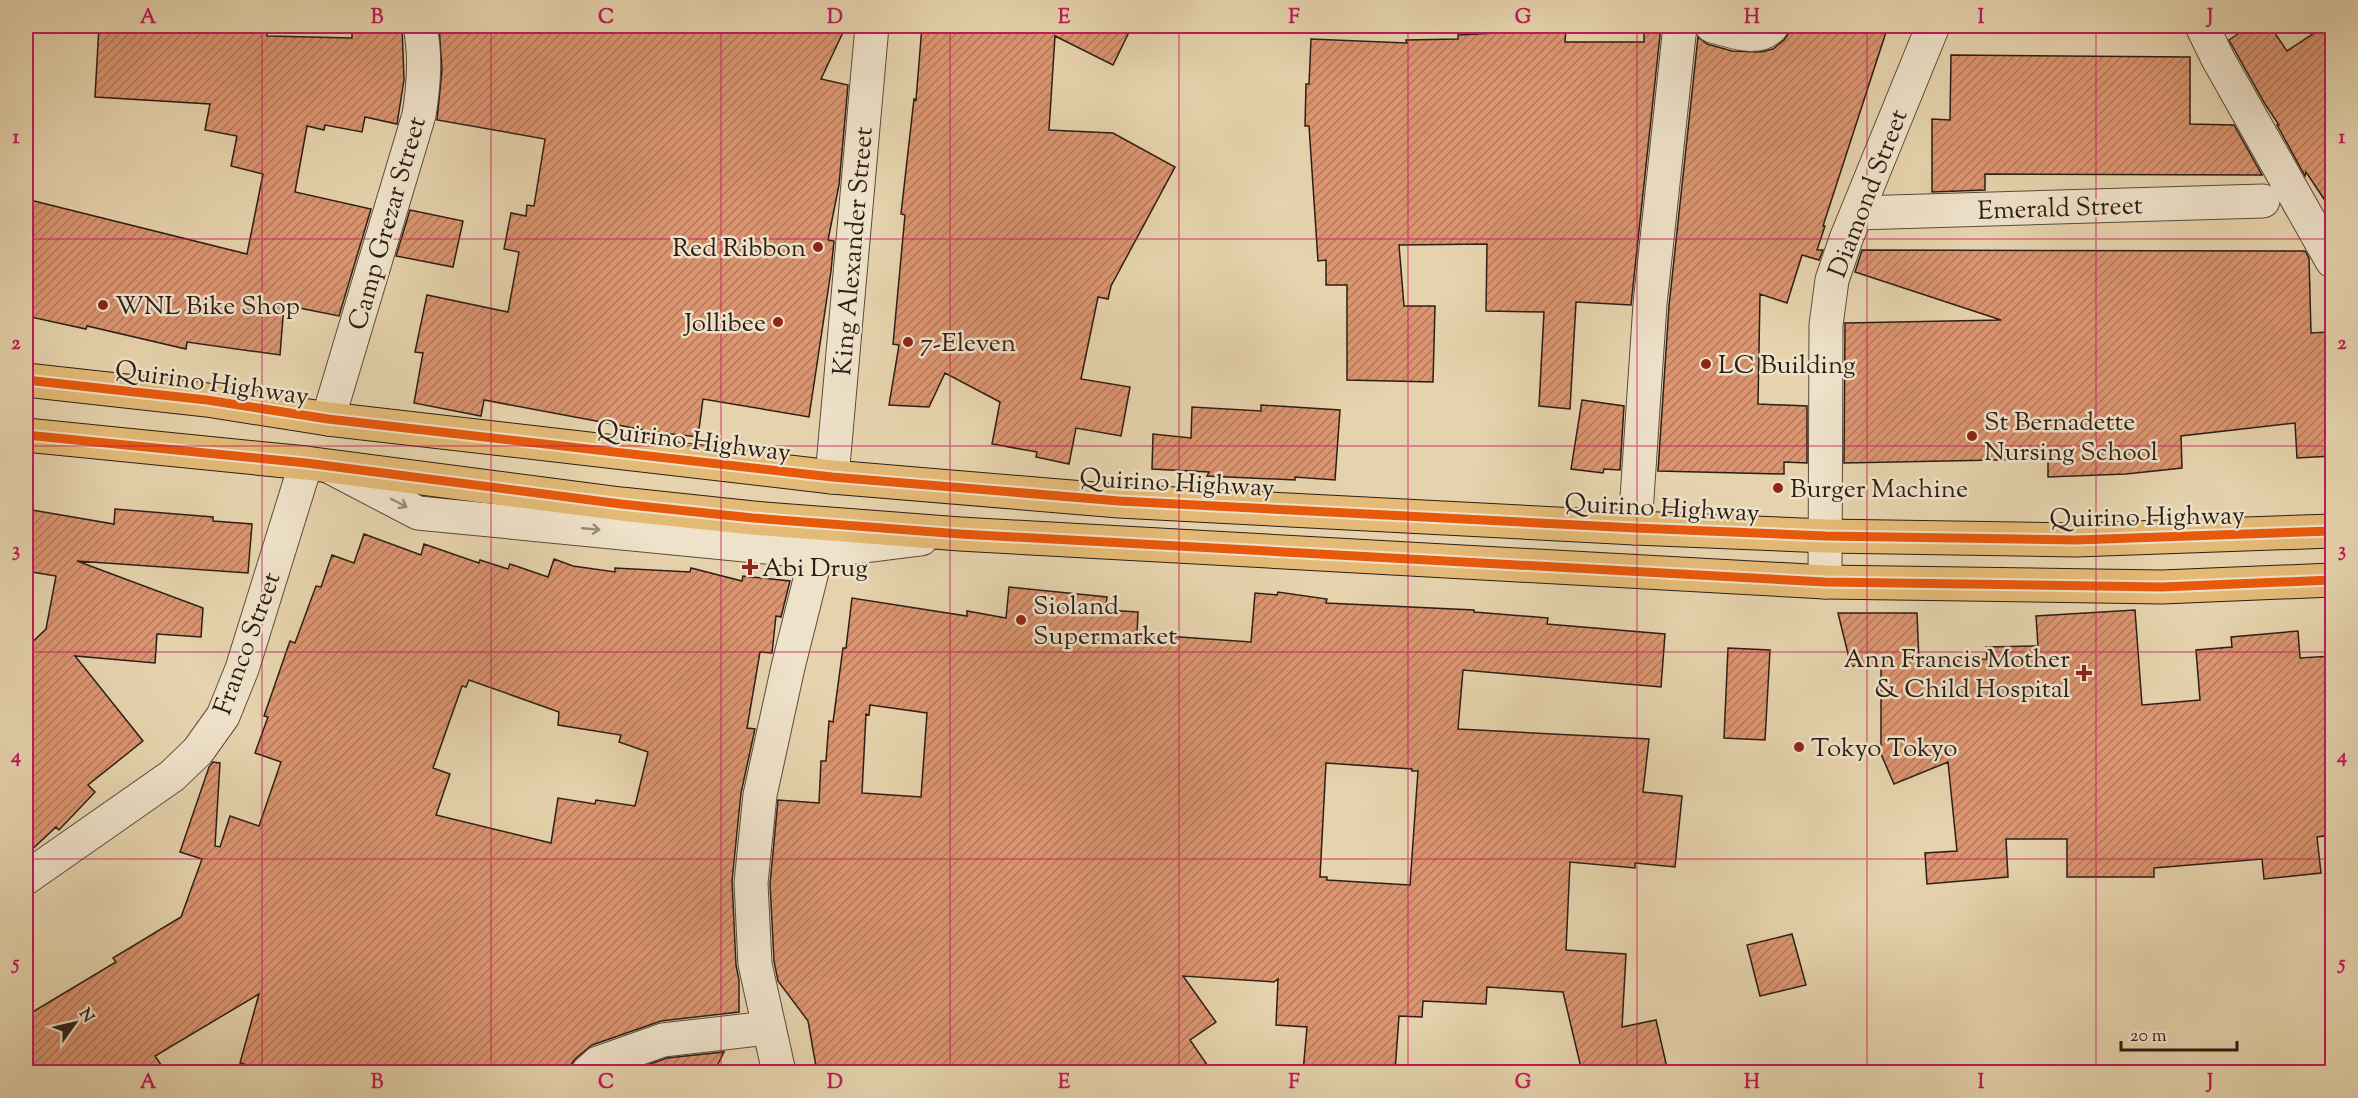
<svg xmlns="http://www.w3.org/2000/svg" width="2358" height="1098" font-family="'Sorts Mill Goudy',serif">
  <defs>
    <pattern id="building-hatch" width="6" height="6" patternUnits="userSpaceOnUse" patternTransform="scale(1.5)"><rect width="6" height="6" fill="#dc9571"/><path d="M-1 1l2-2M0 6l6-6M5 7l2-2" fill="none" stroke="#b3795c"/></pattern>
  </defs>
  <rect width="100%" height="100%" fill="#e6d3ad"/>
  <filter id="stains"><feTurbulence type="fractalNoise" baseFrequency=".00333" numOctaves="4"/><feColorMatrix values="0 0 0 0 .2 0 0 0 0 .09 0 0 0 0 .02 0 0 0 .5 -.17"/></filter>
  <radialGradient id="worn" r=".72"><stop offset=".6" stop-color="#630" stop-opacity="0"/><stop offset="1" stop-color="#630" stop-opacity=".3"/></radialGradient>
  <path fill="url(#building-hatch)" stroke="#2c1e16" stroke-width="1.5" fill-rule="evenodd" d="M 99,26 L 266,26 L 267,36 L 352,38 L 352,26 L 402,26 L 404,80 L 397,124 L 365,117 L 362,132 L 325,125 L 324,130 L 307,126 L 295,192 L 371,209 L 339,316 L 284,305 L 280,355 L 187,342 L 186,349 L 87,326 L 86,329 L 26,316 L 26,199 L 247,254 L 263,174 L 231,166 L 237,136 L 205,130 L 210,104 L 95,97 Z
    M 439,26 L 846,26 L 821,79 L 848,85 L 839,185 L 828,240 L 834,241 L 831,271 L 809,417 L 703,399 L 698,437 L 655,432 L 484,400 L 481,416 L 414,403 L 423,353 L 415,352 L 427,295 L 508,312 L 519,252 L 504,249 L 511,213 L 526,216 L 527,205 L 534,206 L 545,139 L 437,120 L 442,70 Z
    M 922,26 L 1132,26 L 1113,65 L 1055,36 L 1049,130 L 1113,133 L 1175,167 L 1111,286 L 1108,299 L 1098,297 L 1081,379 L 1130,387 L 1121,436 L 1076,428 L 1069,464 L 1036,457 L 1037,452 L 992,444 L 1000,402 L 945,373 L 929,407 L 889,405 L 899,345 L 893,344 L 905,215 L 901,214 L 914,99 L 916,100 Z
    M 1495,26 L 1566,29 L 1565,42 L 1644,42 L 1644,26 L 1661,26 L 1631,305 L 1576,302 L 1570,409 L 1539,406 L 1544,312 L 1486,311 L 1487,244 L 1399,245 L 1404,306 L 1435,306 L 1433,382 L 1347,380 L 1347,285 L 1326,285 L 1326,260 L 1318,261 L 1309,126 L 1305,126 L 1306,84 L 1309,84 L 1311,39 L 1407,43 L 1406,40 L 1458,39 L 1458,35 L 1496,33 Z
    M 1790,26 L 1888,26 L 1823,226 L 1825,226 L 1817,250 L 1823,250 L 1819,260 L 1802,255 L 1787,303 L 1760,294 L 1758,404 L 1807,406 L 1807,463 L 1784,462 L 1784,474 L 1658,471 L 1669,306 L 1698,37 L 1707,44 L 1732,51 L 1761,52 L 1773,49 L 1784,40 L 1789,33 Z
    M 2250,26 L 2270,26 L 2287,51 L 2325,26 L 2332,26 L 2332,211 L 2306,172 L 2305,176 L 2277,125 L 2279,125 L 2265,104 L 2229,40 Z
    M 1951,55 L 2190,57 L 2190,124 L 2234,125 L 2262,175 L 1985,174 L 1985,190 L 1932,192 L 1932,119 L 1950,120 Z
    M 410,210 L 463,221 L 453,267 L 396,256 Z
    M 1862,250 L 2305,251 L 2309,258 L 2311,333 L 2328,332 L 2332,456 L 2297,458 L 2295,423 L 2181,436 L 2182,468 L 2126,474 L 2048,477 L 2048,459 L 1844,463 L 1845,323 L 2001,320 L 1855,272 Z
    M 1582,400 L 1624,406 L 1620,470 L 1604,469 L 1603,473 L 1571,469 Z
    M 1261,405 L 1340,410 L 1335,480 L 1295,477 L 1295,480 L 1207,476 L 1209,472 L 1152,469 L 1153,434 L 1191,438 L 1192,407 L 1261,411 Z
    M 26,509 L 114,524 L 115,509 L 213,517 L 213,521 L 252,524 L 248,573 L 77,561 L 203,608 L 201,637 L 157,634 L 155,663 L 75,656 L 143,741 L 88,785 L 95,792 L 59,830 L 56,827 L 26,855 L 26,648 L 46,629 L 56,576 L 26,571 Z
    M 364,534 L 421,555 L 424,544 L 479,563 L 480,560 L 508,569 L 510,564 L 548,577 L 554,559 L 573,566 L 615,572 L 615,568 L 690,572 L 691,568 L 742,581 L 743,576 L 790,581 L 781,617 L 776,616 L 772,653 L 760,652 L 747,728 L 755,729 L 741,793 L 732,881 L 736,965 L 739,980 L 739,1012 L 661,1021 L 592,1045 L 575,1059 L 570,1066 L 570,1072 L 273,1072 L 240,1063 L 259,994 L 155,1056 L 166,1072 L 26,1072 L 26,1016 L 116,962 L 113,958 L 181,917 L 202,859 L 180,852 L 209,767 L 213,762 L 220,763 L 215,846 L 220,847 L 230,816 L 259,826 L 281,762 L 255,753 L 268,717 L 264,716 L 290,641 L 295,643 L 316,586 L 321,587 L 332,555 L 354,563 ZM 469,680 L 559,712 L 558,725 L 621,735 L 619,742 L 648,752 L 635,806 L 596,800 L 595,804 L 558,798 L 551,843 L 436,815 L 450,774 L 433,768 L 462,686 L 466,687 Z
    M 1009,587 L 1107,597 L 1105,610 L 1138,612 L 1137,634 L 1251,642 L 1255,593 L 1277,595 L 1278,592 L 1327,599 L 1326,603 L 1474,610 L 1474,612 L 1548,618 L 1547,624 L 1665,634 L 1661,687 L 1463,670 L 1458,729 L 1649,739 L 1643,792 L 1682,796 L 1675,867 L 1635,863 L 1635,868 L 1570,862 L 1566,950 L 1626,954 L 1622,1027 L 1656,1020 L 1668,1072 L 1582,1072 L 1563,992 L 1487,987 L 1486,1004 L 1423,1001 L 1422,1017 L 1399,1016 L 1395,1072 L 1303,1072 L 1307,1027 L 1276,1025 L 1278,979 L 1274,982 L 1183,976 L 1216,1022 L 1190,1040 L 1212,1072 L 817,1072 L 808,1021 L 778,981 L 774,961 L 770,884 L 778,800 L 819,803 L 821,761 L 826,761 L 829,721 L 833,722 L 843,648 L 846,648 L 852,598 L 967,616 L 967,611 L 1006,618 ZM 870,705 L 927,713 L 921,797 L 862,793 L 866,714 L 869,715 ZM 1326,763 L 1412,769 L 1412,771 L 1418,771 L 1410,885 L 1327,880 L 1327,877 L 1320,877 Z
    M 2135,610 L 2142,705 L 2200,700 L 2196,650 L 2232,647 L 2231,637 L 2298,631 L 2300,658 L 2332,656 L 2332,835 L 2317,837 L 2321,873 L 2264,879 L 2262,859 L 2154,868 L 2154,877 L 2067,877 L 2067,839 L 2006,839 L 2008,877 L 1927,884 L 1925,853 L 1957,851 L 1948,762 L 1894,784 L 1881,754 L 1881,665 L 1851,666 L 1838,613 L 1917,613 L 1919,661 L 1987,659 L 1986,647 L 2038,646 L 2036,616 Z
    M 1728,648 L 1770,650 L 1765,740 L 1724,738 Z
    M 1792,934 L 1806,985 L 1760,996 L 1747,945 Z
    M 724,1052 L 714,1072 L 627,1072 L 667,1058 Z"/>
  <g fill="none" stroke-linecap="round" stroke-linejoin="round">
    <defs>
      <path id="minor" d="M 1712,26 C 1731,30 1757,43 1772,26
        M 2202,26 L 2218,59 L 2332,261
        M 1857,213 L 2263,201
        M 328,419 L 419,115 C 424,84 426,56 420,26
        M 330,467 L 418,513 L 817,552 L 921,539
        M 1635,528 L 1650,304 L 1680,26
        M 1825,582 L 1826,325 L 1832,280 L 1846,239 L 1933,26
        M 588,1072 L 598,1063 L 663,1040 L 768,1028
        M 779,1072 L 755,964 L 751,883 L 760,795 L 788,667 L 817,552"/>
      <path id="tertiary" d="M 832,477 L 872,26
        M 26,878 L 172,776 L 198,751 L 223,716 L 242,669 L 306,463"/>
      <path id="primary" d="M 26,380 L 207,400 L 328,419 L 832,477 L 1119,501 L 1635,528 L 1826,536 L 2076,540 L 2332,531
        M 26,435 L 306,463 L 621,504 L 753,518 L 960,534 L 1825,582 L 2162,587 L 2332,580"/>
    </defs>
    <use href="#minor" stroke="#5a4b3c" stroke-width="35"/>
    <use href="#tertiary" stroke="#5a4b3c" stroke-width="35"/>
    <use href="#primary" stroke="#2c1e16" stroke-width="35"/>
    <use href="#minor" stroke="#efe2ca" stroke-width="33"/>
    <use href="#tertiary" stroke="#efe2ca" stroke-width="33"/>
    <use href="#primary" stroke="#e3ba76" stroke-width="33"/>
    <defs>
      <path id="cycleway" d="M 26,380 L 207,400 L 328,419 L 832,477 L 1119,501 L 1635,528 L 1826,536 L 2076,540 L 2332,531
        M 26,435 L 306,463 L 621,504 L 753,518 L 960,534 L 1825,582 L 2162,587 L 2332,580"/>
    </defs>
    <use href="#cycleway" stroke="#efe2ca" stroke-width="13"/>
    <use href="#cycleway" stroke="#e8590c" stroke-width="9"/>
  </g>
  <defs><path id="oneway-shaft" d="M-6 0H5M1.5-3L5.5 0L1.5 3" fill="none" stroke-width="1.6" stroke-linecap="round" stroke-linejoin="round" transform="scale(1.5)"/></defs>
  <g stroke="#978a79">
    <use href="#oneway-shaft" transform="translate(399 503) rotate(28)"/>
    <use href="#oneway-shaft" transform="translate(591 529) rotate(5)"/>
  </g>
  <path fill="none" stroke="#c2185b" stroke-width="1.5" stroke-opacity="0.55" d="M 262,26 L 262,1072M 491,26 L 491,1072M 721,26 L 721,1072M 950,26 L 950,1072M 1179,26 L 1179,1072M 1408,26 L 1408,1072M 1637,26 L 1637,1072M 1867,26 L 1867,1072M 2096,26 L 2096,1072M 26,239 L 2332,239M 26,446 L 2332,446M 26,652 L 2332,652M 26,859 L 2332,859"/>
  <g fill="#8f2418" stroke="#efe2ca" stroke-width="2">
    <circle cx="818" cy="247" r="6"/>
    <circle cx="103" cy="305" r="6"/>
    <circle cx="778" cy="322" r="6"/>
    <circle cx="908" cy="342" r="6"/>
    <circle cx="1706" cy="364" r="6"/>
    <circle cx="1972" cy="436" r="6"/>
    <circle cx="1778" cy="488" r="6"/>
    <path d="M747 558h6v6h6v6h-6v6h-6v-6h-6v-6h6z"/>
    <circle cx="1021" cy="620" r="6"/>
    <path d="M2081 664h6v6h6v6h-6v6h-6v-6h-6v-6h6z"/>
    <circle cx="1799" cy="747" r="6"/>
  </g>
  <g text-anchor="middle" stroke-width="5" stroke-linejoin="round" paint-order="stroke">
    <g font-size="26" fill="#2c1e16" stroke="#efe2ca">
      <text transform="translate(1867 193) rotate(-69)" y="9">Diamond Street</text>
      <text transform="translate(2060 207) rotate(-2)" y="9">Emerald Street</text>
      <text transform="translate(386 223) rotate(-74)" y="9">Camp Grezar Street</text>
      <text transform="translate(852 251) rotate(-85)" y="9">King Alexander Street</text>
      <text transform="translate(212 382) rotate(8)" y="9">Quirino Highway</text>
      <text transform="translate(694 440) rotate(7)" y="9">Quirino Highway</text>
      <text transform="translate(1177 482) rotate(3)" y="9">Quirino Highway</text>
      <text transform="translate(1662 507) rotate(3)" y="9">Quirino Highway</text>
      <text transform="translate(2147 516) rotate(-1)" y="9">Quirino Highway</text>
      <text transform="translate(246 643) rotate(-70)" y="9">Franco Street</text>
    </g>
    <g font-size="26" fill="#2c1e16" stroke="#efe2ca" text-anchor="start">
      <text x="806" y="256" text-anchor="end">Red Ribbon</text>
      <text x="115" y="314">WNL Bike Shop</text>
      <text x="766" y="331" text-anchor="end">Jollibee</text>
      <text x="920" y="351">7-Eleven</text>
      <text x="1718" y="373">LC Building</text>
      <text x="1984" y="430">St Bernadette<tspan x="1984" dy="30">Nursing School</tspan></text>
      <text x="1790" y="497">Burger Machine</text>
      <text x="762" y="576">Abi Drug</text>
      <text x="1033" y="614">Sioland<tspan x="1033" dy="30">Supermarket</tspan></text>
      <text x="2070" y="667" text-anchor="end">Ann Francis Mother<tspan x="2070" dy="30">&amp; Child Hospital</tspan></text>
      <text x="1811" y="756">Tokyo Tokyo</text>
    </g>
  </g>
  <rect width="2358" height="1098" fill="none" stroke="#e6d3ad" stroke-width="66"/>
  <g transform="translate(75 1023) rotate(56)" stroke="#efe2ca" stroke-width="4.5" paint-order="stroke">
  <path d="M0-4.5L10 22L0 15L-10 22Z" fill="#2c1e16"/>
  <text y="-9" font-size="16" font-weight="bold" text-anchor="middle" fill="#2c1e16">N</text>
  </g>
  <path d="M2121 1041v9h116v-9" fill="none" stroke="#2c1e16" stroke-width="3"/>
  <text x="2130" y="1041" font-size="18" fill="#2c1e16" stroke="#efe2ca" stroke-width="4.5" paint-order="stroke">20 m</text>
  <rect x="33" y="33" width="2292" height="1032" fill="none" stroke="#c2185b" stroke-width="2"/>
  <g font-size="20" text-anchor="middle" font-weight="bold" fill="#c2185b">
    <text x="148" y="23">A</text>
    <text x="377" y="23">B</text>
    <text x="606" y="23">C</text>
    <text x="835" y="23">D</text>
    <text x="1064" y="23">E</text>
    <text x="1294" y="23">F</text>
    <text x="1523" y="23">G</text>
    <text x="1752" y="23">H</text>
    <text x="1981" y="23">I</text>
    <text x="2210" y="23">J</text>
    <text x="16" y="143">1</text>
    <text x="2342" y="143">1</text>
    <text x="16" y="349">2</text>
    <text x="2342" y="349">2</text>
    <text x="16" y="556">3</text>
    <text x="2342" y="556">3</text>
    <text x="16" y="762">4</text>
    <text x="2342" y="762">4</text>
    <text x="16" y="969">5</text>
    <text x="2342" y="969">5</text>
    <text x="148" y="1088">A</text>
    <text x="377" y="1088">B</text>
    <text x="606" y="1088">C</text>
    <text x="835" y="1088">D</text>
    <text x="1064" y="1088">E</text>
    <text x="1294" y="1088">F</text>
    <text x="1523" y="1088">G</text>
    <text x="1752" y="1088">H</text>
    <text x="1981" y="1088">I</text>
    <text x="2210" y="1088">J</text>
  </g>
  <rect width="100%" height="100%" filter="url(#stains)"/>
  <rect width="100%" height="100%" fill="url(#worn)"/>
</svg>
